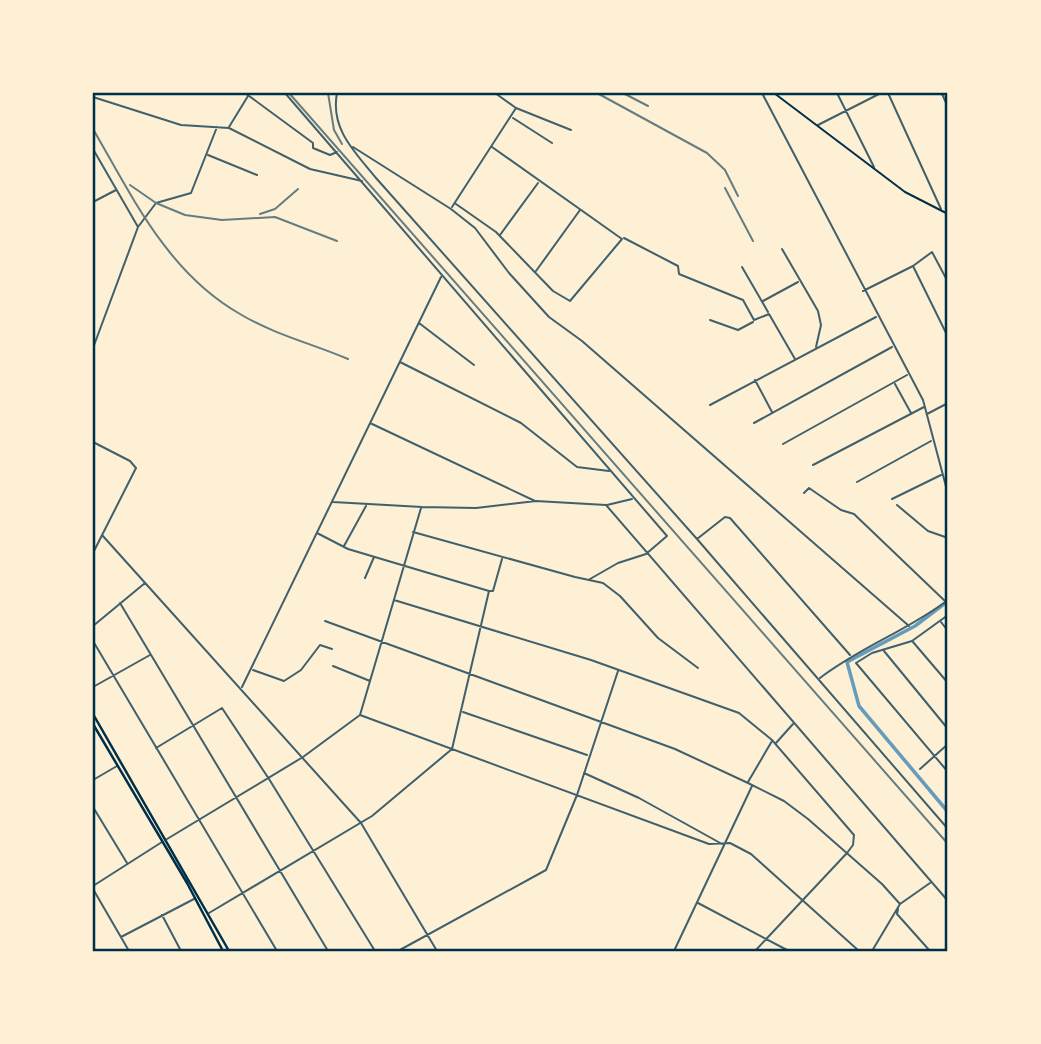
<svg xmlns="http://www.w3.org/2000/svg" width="1041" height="1044" font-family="'Nunito Sans',sans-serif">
  <rect width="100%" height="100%" fill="#fdf0d5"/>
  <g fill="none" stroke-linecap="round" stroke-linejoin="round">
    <path stroke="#669bbc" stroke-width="3.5" d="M 948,601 L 915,626 L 847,662 L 859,706 L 948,812"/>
    <path stroke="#3f606c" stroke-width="2" d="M 245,93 L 313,143 L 313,148 L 330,155 L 337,152
      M 285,93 L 667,536 L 646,554 L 618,563 L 590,579
      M 337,93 C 330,129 355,152 376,178 L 697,539 L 948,829
      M 495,93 L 516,108 L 571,130
      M 762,93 L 923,400 L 948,494
      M 837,93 L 874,167
      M 888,93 L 941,209
      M 945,93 L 942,94 L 948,107
      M 93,97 L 181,125 L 229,128 L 310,169 L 362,181
      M 513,118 L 552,143
      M 818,125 L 881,93
      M 229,127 L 248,96
      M 353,147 L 451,209 L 475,228 L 509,273 L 549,317 L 582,341 L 909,626
      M 93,149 L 138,227 L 93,348
      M 208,155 L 257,175
      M 93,202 L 116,190
      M 456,204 L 496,232 L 553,291 L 570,301 L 622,239 L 492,147
      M 452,207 L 516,108
      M 138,227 L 156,203 L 191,193 L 217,127
      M 500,235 L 538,183
      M 624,238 L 678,266 L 679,274 L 743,300 L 754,320 L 769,314 L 795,359
      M 782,249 L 818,311 L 821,325 L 816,347
      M 913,266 L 948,337
      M 742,267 L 768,312
      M 536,271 L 580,210
      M 863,291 L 913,266 L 932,252 L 948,282
      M 763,301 L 798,282
      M 710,320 L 738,330 L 753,322
      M 419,323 L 474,365
      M 400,362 L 521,423 L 577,467 L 609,471
      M 755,380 L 772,412
      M 895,384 L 911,413
      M 710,405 L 876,317
      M 927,414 L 948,403
      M 370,423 L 535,501
      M 754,423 L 892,347
      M 93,442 L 130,461 L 136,468 L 93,553
      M 783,444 L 907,375
      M 813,465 L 924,407
      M 857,482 L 931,441
      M 804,493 L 809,488 L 841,510 L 854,514 L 946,602
      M 892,499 L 941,475
      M 333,502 L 422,507 L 476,508 L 536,501 L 606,505 L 948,901
      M 607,505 L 632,499
      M 897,505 L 928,531 L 948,538
      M 413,532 L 575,577 L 603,583 L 620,596 L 658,638 L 698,668
      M 102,535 L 361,823 L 437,951
      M 697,539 L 725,517 L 730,518 L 850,655
      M 344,546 L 366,506
      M 365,578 L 374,557
      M 490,591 L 493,591 L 502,559
      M 394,600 L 591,660 L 739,713 L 772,740 L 854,835 L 853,845 L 847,853 L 755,951
      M 120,603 L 328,951
      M 948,615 L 912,641 L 872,653 L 856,663 L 948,772
      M 325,621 L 675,749 L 748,783 L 784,801 L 808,819 L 882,884 L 900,904 L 872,951
      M 941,622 L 948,631
      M 93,626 L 145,583
      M 93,641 L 277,951
      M 913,642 L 948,683
      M 884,651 L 948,729
      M 333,666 L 370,681
      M 253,670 L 284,681 L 301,670 L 320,645 L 332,649
      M 820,678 C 862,646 907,631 948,600
      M 93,687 L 150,655
      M 242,687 L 441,277
      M 463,712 L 587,755
      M 360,715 L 709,844 L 730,843 L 751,854 L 859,951
      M 776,743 L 793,724
      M 156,748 L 222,708 L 269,779 L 375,951
      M 920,769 L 948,744
      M 584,773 L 639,798 L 722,844
      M 93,780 L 117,766
      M 748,782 L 772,741
      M 93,807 L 127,863
      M 167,839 L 303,757 L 360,715 L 421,508
      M 93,886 L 162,842
      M 93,889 L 129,951
      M 698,903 L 789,951
      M 900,904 L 930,883
      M 898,909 L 897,914 L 930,951
      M 209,913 L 372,816 L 452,749 L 489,591 L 348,549 L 317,533
      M 162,915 L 181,951
      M 121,937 L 194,899
      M 398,951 L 546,870 L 577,795 L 618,671
      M 674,951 L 752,786"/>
    <path stroke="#003049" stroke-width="2" d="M 774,93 L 905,192 L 948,214"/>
    <path stroke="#003049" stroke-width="2.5" d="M 93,714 L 229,951
      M 93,724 L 187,883 L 223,951"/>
    <path stroke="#657d81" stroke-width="2" d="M 289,93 L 948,844
      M 328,93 L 334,130 L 342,144
      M 597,93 L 707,153 L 725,170 L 738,196
      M 623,93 L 648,106
      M 93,129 C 133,198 168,273 240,314 C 273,334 313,344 348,359
      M 130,185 L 156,203 L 185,215 L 222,220 L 275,217 L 337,241
      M 725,188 L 753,241
      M 260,214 L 275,209 L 298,189"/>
  </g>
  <rect width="1041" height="1044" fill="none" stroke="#fdf0d5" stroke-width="189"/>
  <rect x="94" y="94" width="852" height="856" fill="none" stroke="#003049" stroke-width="2.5"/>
</svg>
